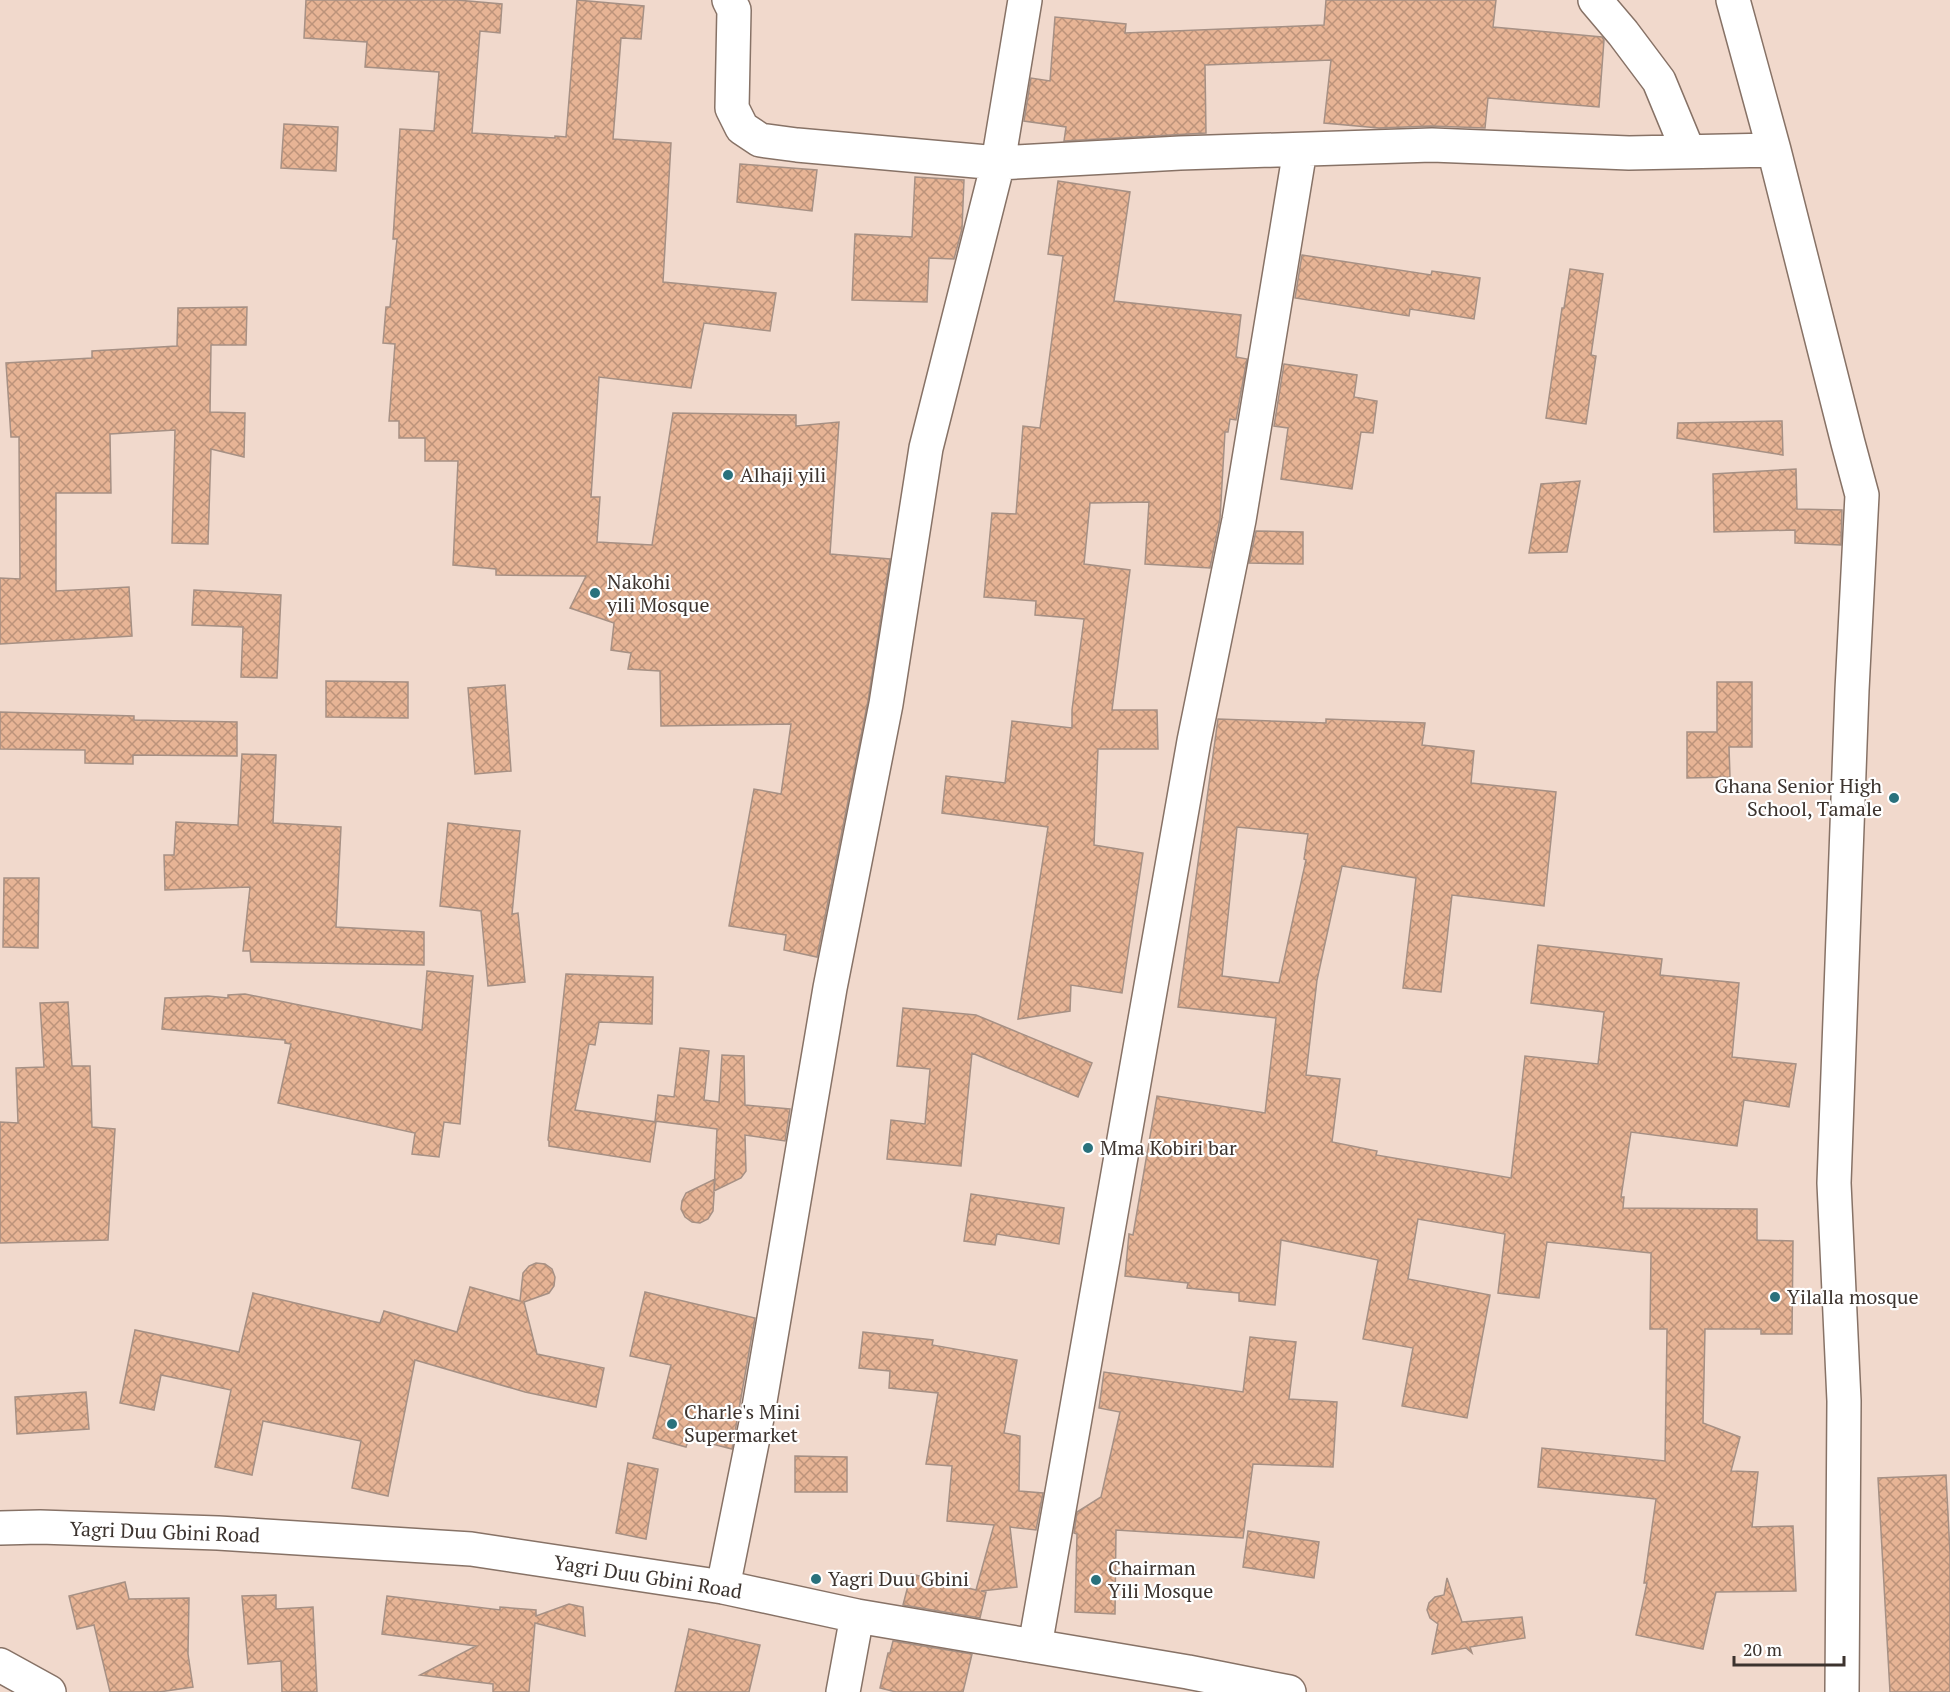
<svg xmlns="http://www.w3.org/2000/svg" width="1950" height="1692" font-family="'PT Serif',serif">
  <defs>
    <pattern id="building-cross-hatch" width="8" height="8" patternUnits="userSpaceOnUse" patternTransform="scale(1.5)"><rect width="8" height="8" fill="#e7b495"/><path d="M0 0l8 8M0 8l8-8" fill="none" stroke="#bc937a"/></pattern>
  </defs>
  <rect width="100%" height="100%" fill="#f1d9cc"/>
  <path fill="url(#building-cross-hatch)" stroke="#a69084" stroke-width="1.5" fill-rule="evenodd" d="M 306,0 L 457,0 L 502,4 L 500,33 L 480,31 L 472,133 L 555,138 L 555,136 L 566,137 L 577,0 L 644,6 L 641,39 L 621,38 L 613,139 L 671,143 L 663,282 L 776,293 L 770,331 L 704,323 L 691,388 L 599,377 L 591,497 L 600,497 L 597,542 L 652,545 L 673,413 L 796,415 L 796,426 L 839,422 L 830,554 L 890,559 L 868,701 L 817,957 L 784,950 L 786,935 L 729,926 L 754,789 L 781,794 L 791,724 L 661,726 L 660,671 L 628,669 L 631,653 L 611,650 L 614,623 L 570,608 L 586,576 L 496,575 L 496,569 L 453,565 L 458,461 L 425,461 L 425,438 L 399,438 L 399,421 L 389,421 L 395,344 L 383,343 L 386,307 L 390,307 L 397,239 L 393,239 L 400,129 L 434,131 L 439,72 L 365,67 L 367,42 L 304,38 Z
    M 1326,0 L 1496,0 L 1493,27 L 1602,37 L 1604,40 L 1599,107 L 1488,98 L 1485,128 L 1431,126 L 1379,128 L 1324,123 L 1331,60 L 1205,65 L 1206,133 L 1064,141 L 1066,127 L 1024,121 L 1031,78 L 1050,81 L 1055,17 L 1126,24 L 1125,33 L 1324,25 Z
    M 284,124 L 338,127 L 336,171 L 281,168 Z
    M 740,164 L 817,170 L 812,211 L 737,202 Z
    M 915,177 L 964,180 L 962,229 L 954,259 L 929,258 L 927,302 L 852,300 L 855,234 L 912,237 Z
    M 1058,181 L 1130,192 L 1114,301 L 1241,315 L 1236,357 L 1247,359 L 1236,420 L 1230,419 L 1228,432 L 1225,432 L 1220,519 L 1210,568 L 1145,564 L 1149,502 L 1090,503 L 1084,564 L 1130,570 L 1112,710 L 1157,710 L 1158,749 L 1098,749 L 1094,845 L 1143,853 L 1122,993 L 1071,985 L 1070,1011 L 1018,1019 L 1048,827 L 942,813 L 946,776 L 1005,783 L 1012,721 L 1072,728 L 1072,710 L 1084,619 L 1035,615 L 1036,601 L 984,597 L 992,513 L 1016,514 L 1023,426 L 1040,428 L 1063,256 L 1048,254 Z
    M 1302,255 L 1431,275 L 1432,271 L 1480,278 L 1474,319 L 1410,309 L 1409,316 L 1295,298 Z
    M 1570,269 L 1603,274 L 1591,355 L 1596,356 L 1586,424 L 1546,418 L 1562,308 L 1564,308 Z
    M 247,307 L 246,345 L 211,345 L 210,412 L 245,413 L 244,457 L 211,449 L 208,544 L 172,543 L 175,430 L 110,434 L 111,493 L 56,493 L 56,591 L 129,587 L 132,636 L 0,644 L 0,578 L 20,579 L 19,437 L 11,437 L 6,363 L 92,358 L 92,351 L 177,346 L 178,308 Z
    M 1284,364 L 1357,375 L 1354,397 L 1377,401 L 1373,433 L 1361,432 L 1352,489 L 1281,479 L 1288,428 L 1274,426 Z
    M 1782,421 L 1783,455 L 1677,438 L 1678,423 Z
    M 1796,469 L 1797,509 L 1842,510 L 1841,545 L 1795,543 L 1795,530 L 1714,532 L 1713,474 Z
    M 1580,481 L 1567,552 L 1529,553 L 1541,484 Z
    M 1256,531 L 1303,532 L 1303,564 L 1249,563 Z
    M 194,590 L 281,595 L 277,678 L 241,677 L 243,627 L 192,625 Z
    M 326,681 L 408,682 L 408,718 L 326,717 Z
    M 1717,682 L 1752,682 L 1752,747 L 1729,747 L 1730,777 L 1687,778 L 1687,732 L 1717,732 Z
    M 505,685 L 511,771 L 475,774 L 468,688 Z
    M 0,712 L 134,716 L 134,720 L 237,722 L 237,756 L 133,755 L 133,764 L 85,763 L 85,750 L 0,749 Z
    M 1218,719 L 1326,723 L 1326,719 L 1425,723 L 1422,745 L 1474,751 L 1471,783 L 1556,792 L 1544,906 L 1452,895 L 1441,992 L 1403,988 L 1416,878 L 1342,866 L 1317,980 L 1306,1075 L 1340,1079 L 1332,1142 L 1377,1151 L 1376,1155 L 1511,1178 L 1525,1056 L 1598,1064 L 1604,1012 L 1531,1003 L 1538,945 L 1662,959 L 1660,975 L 1739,983 L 1732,1057 L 1796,1064 L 1789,1107 L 1744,1100 L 1737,1146 L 1631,1132 L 1621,1197 L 1624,1197 L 1623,1208 L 1757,1209 L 1757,1240 L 1793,1241 L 1792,1334 L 1761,1334 L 1761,1329 L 1705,1329 L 1703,1423 L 1740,1437 L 1731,1471 L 1758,1472 L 1752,1527 L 1793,1526 L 1796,1591 L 1716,1592 L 1703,1649 L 1636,1635 L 1647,1583 L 1644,1583 L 1656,1499 L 1538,1487 L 1542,1448 L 1665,1461 L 1667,1329 L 1650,1329 L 1651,1253 L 1547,1242 L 1539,1298 L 1498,1293 L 1505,1234 L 1418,1219 L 1408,1279 L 1490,1295 L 1467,1418 L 1402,1406 L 1413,1348 L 1363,1339 L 1378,1260 L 1281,1240 L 1275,1305 L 1239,1301 L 1239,1293 L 1187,1288 L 1188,1283 L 1125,1276 L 1129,1234 L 1133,1235 L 1157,1096 L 1265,1113 L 1276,1018 L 1178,1007 ZM 1237,827 L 1308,834 L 1304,859 L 1306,860 L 1279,983 L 1222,976 Z
    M 242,754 L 276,755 L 273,823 L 341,827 L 336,927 L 424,932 L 424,965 L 251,962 L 250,951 L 243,951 L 250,887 L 165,890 L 164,855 L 174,855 L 176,822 L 238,825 Z
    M 448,823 L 520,831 L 512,914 L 518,913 L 525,982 L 488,986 L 481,911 L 440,906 Z
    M 4,878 L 39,878 L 38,948 L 3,947 Z
    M 427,971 L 473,976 L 460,1124 L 444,1122 L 439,1157 L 412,1154 L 415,1133 L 278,1103 L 291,1044 L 285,1043 L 285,1040 L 162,1029 L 165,998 L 208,996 L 228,998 L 228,995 L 245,994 L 422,1030 Z
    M 566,974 L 653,977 L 652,1024 L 599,1022 L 595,1045 L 589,1044 L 575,1110 L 656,1122 L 650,1162 L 549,1146 L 549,1141 L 548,1140 Z
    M 68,1002 L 72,1066 L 90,1066 L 92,1127 L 115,1129 L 108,1240 L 0,1243 L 0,1122 L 18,1123 L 16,1068 L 44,1067 L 40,1003 Z
    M 903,1008 L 976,1015 L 1092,1063 L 1078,1097 L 972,1053 L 961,1166 L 887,1159 L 891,1120 L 925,1124 L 930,1069 L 897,1066 Z
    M 680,1048 L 709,1051 L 704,1100 L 719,1102 L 722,1055 L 744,1056 L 745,1105 L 790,1109 L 785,1141 L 745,1135 L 746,1171 L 741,1178 L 714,1191 L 717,1129 L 655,1121 L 658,1095 L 674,1097 Z
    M 715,1179 L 713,1211 L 708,1219 L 700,1223 L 692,1222 L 685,1217 L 681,1209 L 682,1201 L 686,1193 Z
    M 971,1194 L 1064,1208 L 1059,1244 L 997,1234 L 995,1245 L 964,1241 Z
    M 536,1263 L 545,1264 L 552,1269 L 555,1277 L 554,1286 L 549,1293 L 524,1302 L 537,1354 L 604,1368 L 596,1407 L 525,1392 L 415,1360 L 388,1496 L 352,1488 L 361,1441 L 263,1421 L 252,1475 L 215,1467 L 231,1390 L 161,1375 L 154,1410 L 120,1403 L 135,1330 L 239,1352 L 253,1293 L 380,1323 L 384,1311 L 457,1332 L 470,1287 L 520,1301 L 523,1273 L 529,1266 Z
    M 645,1292 L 755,1318 L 732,1449 L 689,1438 L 686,1447 L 653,1438 L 671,1365 L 630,1356 Z
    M 863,1332 L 933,1340 L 932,1345 L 1017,1360 L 1004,1433 L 1020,1436 L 1019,1491 L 1043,1493 L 1036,1530 L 1010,1527 L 1017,1587 L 981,1591 L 986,1592 L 980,1618 L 903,1605 L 911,1574 L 976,1590 L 994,1525 L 947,1521 L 952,1466 L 926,1464 L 938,1393 L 889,1388 L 890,1371 L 859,1368 Z
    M 1250,1337 L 1296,1342 L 1289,1399 L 1337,1402 L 1333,1467 L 1253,1464 L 1243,1538 L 1116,1530 L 1115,1614 L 1075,1612 L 1077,1534 L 1074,1533 L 1077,1512 L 1101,1497 L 1120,1412 L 1099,1408 L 1104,1372 L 1243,1392 Z
    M 86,1392 L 89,1429 L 17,1434 L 15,1397 Z
    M 795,1456 L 847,1457 L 847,1492 L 795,1492 Z
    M 628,1463 L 658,1469 L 646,1539 L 616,1533 Z
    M 1946,1475 L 1950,1553 L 1950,1692 L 1890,1692 L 1878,1478 Z
    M 1248,1531 L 1319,1542 L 1314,1578 L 1243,1567 Z
    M 1447,1578 L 1462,1622 L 1522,1617 L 1525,1638 L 1470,1647 L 1472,1653 L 1466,1648 L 1432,1654 L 1438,1624 L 1430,1618 L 1427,1610 L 1429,1603 L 1435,1597 L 1444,1595 Z
    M 125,1582 L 129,1599 L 189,1598 L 188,1654 L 193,1687 L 159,1692 L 110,1692 L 94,1625 L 77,1629 L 69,1596 Z
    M 276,1595 L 276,1609 L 313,1607 L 317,1692 L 282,1692 L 281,1661 L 248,1664 L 242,1596 Z
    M 387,1596 L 500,1610 L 500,1607 L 536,1610 L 536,1616 L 569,1604 L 583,1607 L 585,1636 L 535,1623 L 529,1692 L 493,1692 L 493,1684 L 420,1675 L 476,1646 L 382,1634 Z
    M 689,1629 L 760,1645 L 749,1692 L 675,1692 Z
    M 893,1641 L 972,1654 L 963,1692 L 896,1692 L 880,1688 L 888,1653 L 890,1653 Z"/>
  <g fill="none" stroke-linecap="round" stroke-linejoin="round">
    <defs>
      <path id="minor" d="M 729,0 L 734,10 L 732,108 L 742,128 L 760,140 L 797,145 L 998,163 L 1180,153 L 1432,145 L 1629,153 L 1774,150
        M 1595,0 L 1623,33 L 1659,81 L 1688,151
        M 1733,0 L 1774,150 L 1848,443 L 1862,495 L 1852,690 L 1834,1183 L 1844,1401 L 1842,1692
        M 0,1528 L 40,1527 L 218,1533 L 471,1549 L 723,1587 L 857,1616 L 1188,1672 L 1289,1692
        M 723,1587 L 758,1413 L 830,988 L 886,704 L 926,448 L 998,163 L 1025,0
        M 1035,1646 L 1194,741 L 1239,520 L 1300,150
        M 0,1665 L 49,1692
        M 843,1692 L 857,1616"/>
    </defs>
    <use href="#minor" stroke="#877266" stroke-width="36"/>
    <use href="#minor" stroke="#fff" stroke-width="33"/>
  </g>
  <g fill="#29717c" stroke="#fff" stroke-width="2">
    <circle cx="728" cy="475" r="6"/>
    <circle cx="595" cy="593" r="6"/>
    <circle cx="1894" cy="798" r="6"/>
    <circle cx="1088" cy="1148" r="6"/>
    <circle cx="1775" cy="1297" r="6"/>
    <circle cx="672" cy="1424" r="6"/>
    <circle cx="816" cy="1579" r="6"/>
    <circle cx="1096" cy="1580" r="6"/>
  </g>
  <g text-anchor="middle" stroke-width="4.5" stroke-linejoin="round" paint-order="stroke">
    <g font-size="20" fill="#3c332e" stroke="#fff" text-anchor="start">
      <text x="740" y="482">Alhaji yili</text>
      <text x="607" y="589">Nakohi<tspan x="607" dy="23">yili Mosque</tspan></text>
      <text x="1882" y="793" text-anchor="end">Ghana Senior High<tspan x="1882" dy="23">School, Tamale</tspan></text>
      <text x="1100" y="1155">Mma Kobiri bar</text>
      <text x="1787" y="1304">Yilalla mosque</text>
      <text x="684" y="1419">Charle's Mini<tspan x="684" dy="23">Supermarket</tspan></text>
      <text x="1108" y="1575">Chairman<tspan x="1108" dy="23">Yili Mosque</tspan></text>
      <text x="828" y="1586">Yagri Duu Gbini</text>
    </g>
    <g font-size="20" fill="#3c332e" stroke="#fff">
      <text transform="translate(165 1532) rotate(2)" y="7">Yagri Duu Gbini Road</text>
      <text transform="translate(648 1577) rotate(9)" y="7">Yagri Duu Gbini Road</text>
    </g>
  </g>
  <path d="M1734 1656v9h110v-9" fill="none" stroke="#3c332e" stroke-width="3"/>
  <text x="1743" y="1656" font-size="18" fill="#3c332e" stroke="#ffffff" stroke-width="4.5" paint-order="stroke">20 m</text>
</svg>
